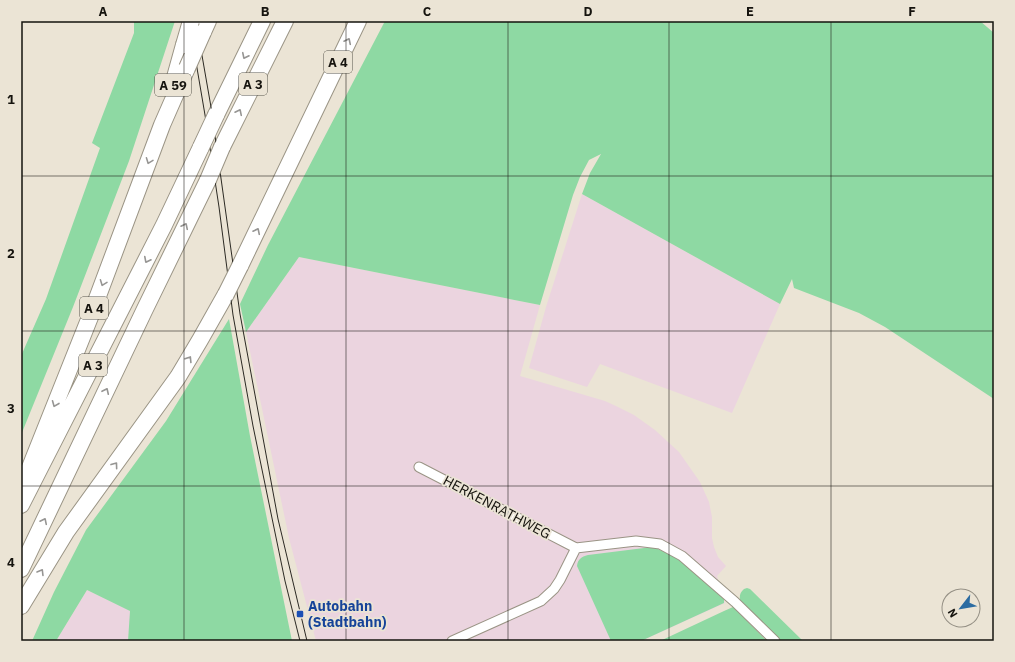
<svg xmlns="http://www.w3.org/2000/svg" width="1015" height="662" font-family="'IBM Plex Sans',sans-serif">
  <rect width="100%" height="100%" fill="#ebe4d5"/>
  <path fill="#ebd4df" d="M 582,194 L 780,304 L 732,413 L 600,364 L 587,387 L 529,368 L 546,307 Z
    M 299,257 L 540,305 L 520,376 L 605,401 L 618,407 L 634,415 L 655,430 L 679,452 L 700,482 L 709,502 L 712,517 L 712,538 L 714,547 L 718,557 L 726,566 L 717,576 L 725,603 L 641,641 L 316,641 L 289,538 L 246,332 Z
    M 87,590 L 131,611 L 128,641 L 56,641 Z"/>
  <path fill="#8ed9a3" d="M 134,21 L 175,21 L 129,161 L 73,307 L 21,435 L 21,356 L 46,299 L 100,148 L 92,143 L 134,33 Z
    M 385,21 L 980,21 L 994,33 L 994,399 L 885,327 L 859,313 L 794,288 L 792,279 L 780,304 L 582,194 L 590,173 L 601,154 L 589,160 L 580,177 L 573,195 L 540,305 L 299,257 L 246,332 L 240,304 L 268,245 Z
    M 229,319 L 250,436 L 292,641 L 128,641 L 130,611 L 87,590 L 56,641 L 32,641 L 54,592 L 86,530 L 166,421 Z
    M 652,547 C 681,556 702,578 724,597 L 724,603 L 641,641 L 611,641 L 577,566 C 578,559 581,557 588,555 Z
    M 747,588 L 750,589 L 803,641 L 779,641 L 741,604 C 739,598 739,593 744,589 Z
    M 733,607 L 767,641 L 660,641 L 724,611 Z"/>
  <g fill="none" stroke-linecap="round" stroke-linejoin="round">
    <defs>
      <path id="street" d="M 419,467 L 576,548 L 636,541 L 660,544 L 682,556 L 735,602 L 775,641
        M 452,641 L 541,601 L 554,589 L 560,580 L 576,548"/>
      <path id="highway" d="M 203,32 L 208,21
        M 174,81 L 184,45
        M 216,115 L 262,21
        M 222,147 L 285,21
        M 240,266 L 358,21
        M 21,490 L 92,312 L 162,125 L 187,68
        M 21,505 L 164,225 L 201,147
        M 21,569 L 144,311 L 208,180
        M 21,606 L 66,532 L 178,377 L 200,340 L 226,294"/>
    </defs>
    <use href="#street" stroke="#9a9485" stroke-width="11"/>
    <use href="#highway" stroke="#9a9485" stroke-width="18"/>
    <use href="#street" stroke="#fff" stroke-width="9"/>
    <use href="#highway" stroke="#fff" stroke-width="16"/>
    <path stroke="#2b2923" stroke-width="1" d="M 189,21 L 205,115 L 219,207 L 233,315 L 253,426 L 285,581 L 300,641
      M 196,21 L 211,107 L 240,314 L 278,519 L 307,641"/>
    <defs>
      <path id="highway-bridge" d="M 184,45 L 191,21
        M 187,68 L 203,32
        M 201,147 L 216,115
        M 208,180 L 222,147
        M 226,294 L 240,266"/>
    </defs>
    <use href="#highway-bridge" stroke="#9a9485" stroke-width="18" stroke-linecap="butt"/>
    <use href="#highway-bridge" stroke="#fff" stroke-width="16"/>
  </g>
  <defs><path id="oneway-chevron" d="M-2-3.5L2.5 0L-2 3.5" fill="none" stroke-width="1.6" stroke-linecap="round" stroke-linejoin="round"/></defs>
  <g stroke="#969593">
    <use href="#oneway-chevron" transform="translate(348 41) rotate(-64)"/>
    <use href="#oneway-chevron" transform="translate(245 56) rotate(116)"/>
    <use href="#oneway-chevron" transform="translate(239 112) rotate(-64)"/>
    <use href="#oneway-chevron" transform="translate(149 161) rotate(111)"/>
    <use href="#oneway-chevron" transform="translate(185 226) rotate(-64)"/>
    <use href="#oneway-chevron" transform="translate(257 231) rotate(-64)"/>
    <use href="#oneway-chevron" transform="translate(147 260) rotate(117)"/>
    <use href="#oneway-chevron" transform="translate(103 283) rotate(111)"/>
    <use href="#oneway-chevron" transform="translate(189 359) rotate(-58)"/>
    <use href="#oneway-chevron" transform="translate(106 391) rotate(-65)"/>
    <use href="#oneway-chevron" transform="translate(55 404) rotate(112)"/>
    <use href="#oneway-chevron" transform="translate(115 465) rotate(-54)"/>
    <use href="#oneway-chevron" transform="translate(44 521) rotate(-64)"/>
    <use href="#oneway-chevron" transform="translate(41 572) rotate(-59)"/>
  </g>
  <path fill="none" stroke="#15130e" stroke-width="1" stroke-opacity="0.55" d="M 184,21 L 184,641M 346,21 L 346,641M 508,21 L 508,641M 669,21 L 669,641M 831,21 L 831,641M 21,176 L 994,176M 21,331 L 994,331M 21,486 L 994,486"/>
  <rect fill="#1a4fb4" stroke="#ebe4d5" stroke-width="1.5" x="296" y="610" width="8" height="8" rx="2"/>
  <g text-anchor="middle" stroke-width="3.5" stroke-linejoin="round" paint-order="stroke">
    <g fill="#ebe4d5" stroke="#55524a" stroke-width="1">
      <rect x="324" y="51" width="28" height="22" rx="3"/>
      <rect x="239" y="73" width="28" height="22" rx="3"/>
      <rect x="155" y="74" width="36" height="22" rx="3"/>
      <rect x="80" y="297" width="28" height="22" rx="3"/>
      <rect x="79" y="354" width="28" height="22" rx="3"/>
    </g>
    <g font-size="13" font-weight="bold" fill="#15130e">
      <text x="338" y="67">A 4</text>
      <text x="253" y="89">A 3</text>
      <text x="173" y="90">A 59</text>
      <text x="94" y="313">A 4</text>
      <text x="93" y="370">A 3</text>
    </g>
    <g font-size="14" fill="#15130e" stroke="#ebe4d5">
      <text transform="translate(497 507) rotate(28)" y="5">HERKENRATHWEG</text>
    </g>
    <g font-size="14" font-weight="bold" fill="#164399" stroke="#ebe4d5" text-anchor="start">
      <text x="308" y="611">Autobahn<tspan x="308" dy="16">(Stadtbahn)</tspan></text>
    </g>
  </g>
  <rect width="1015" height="662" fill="none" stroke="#ebe4d5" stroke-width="44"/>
  <g transform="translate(961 608) rotate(239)"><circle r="19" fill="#ebe4d5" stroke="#959085"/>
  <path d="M0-3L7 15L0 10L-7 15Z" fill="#2c6ca2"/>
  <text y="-6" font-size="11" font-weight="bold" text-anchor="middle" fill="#15130e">N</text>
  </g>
  <rect x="22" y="22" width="971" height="618" fill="none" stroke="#15130e" stroke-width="1.5"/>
  <g font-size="13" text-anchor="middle" font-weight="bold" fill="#15130e">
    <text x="103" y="16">A</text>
    <text x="265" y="16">B</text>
    <text x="427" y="16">C</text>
    <text x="588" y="16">D</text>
    <text x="750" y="16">E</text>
    <text x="912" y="16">F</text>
    <text x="11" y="104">1</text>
    <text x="11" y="258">2</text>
    <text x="11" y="413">3</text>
    <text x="11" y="567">4</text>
  </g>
</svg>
